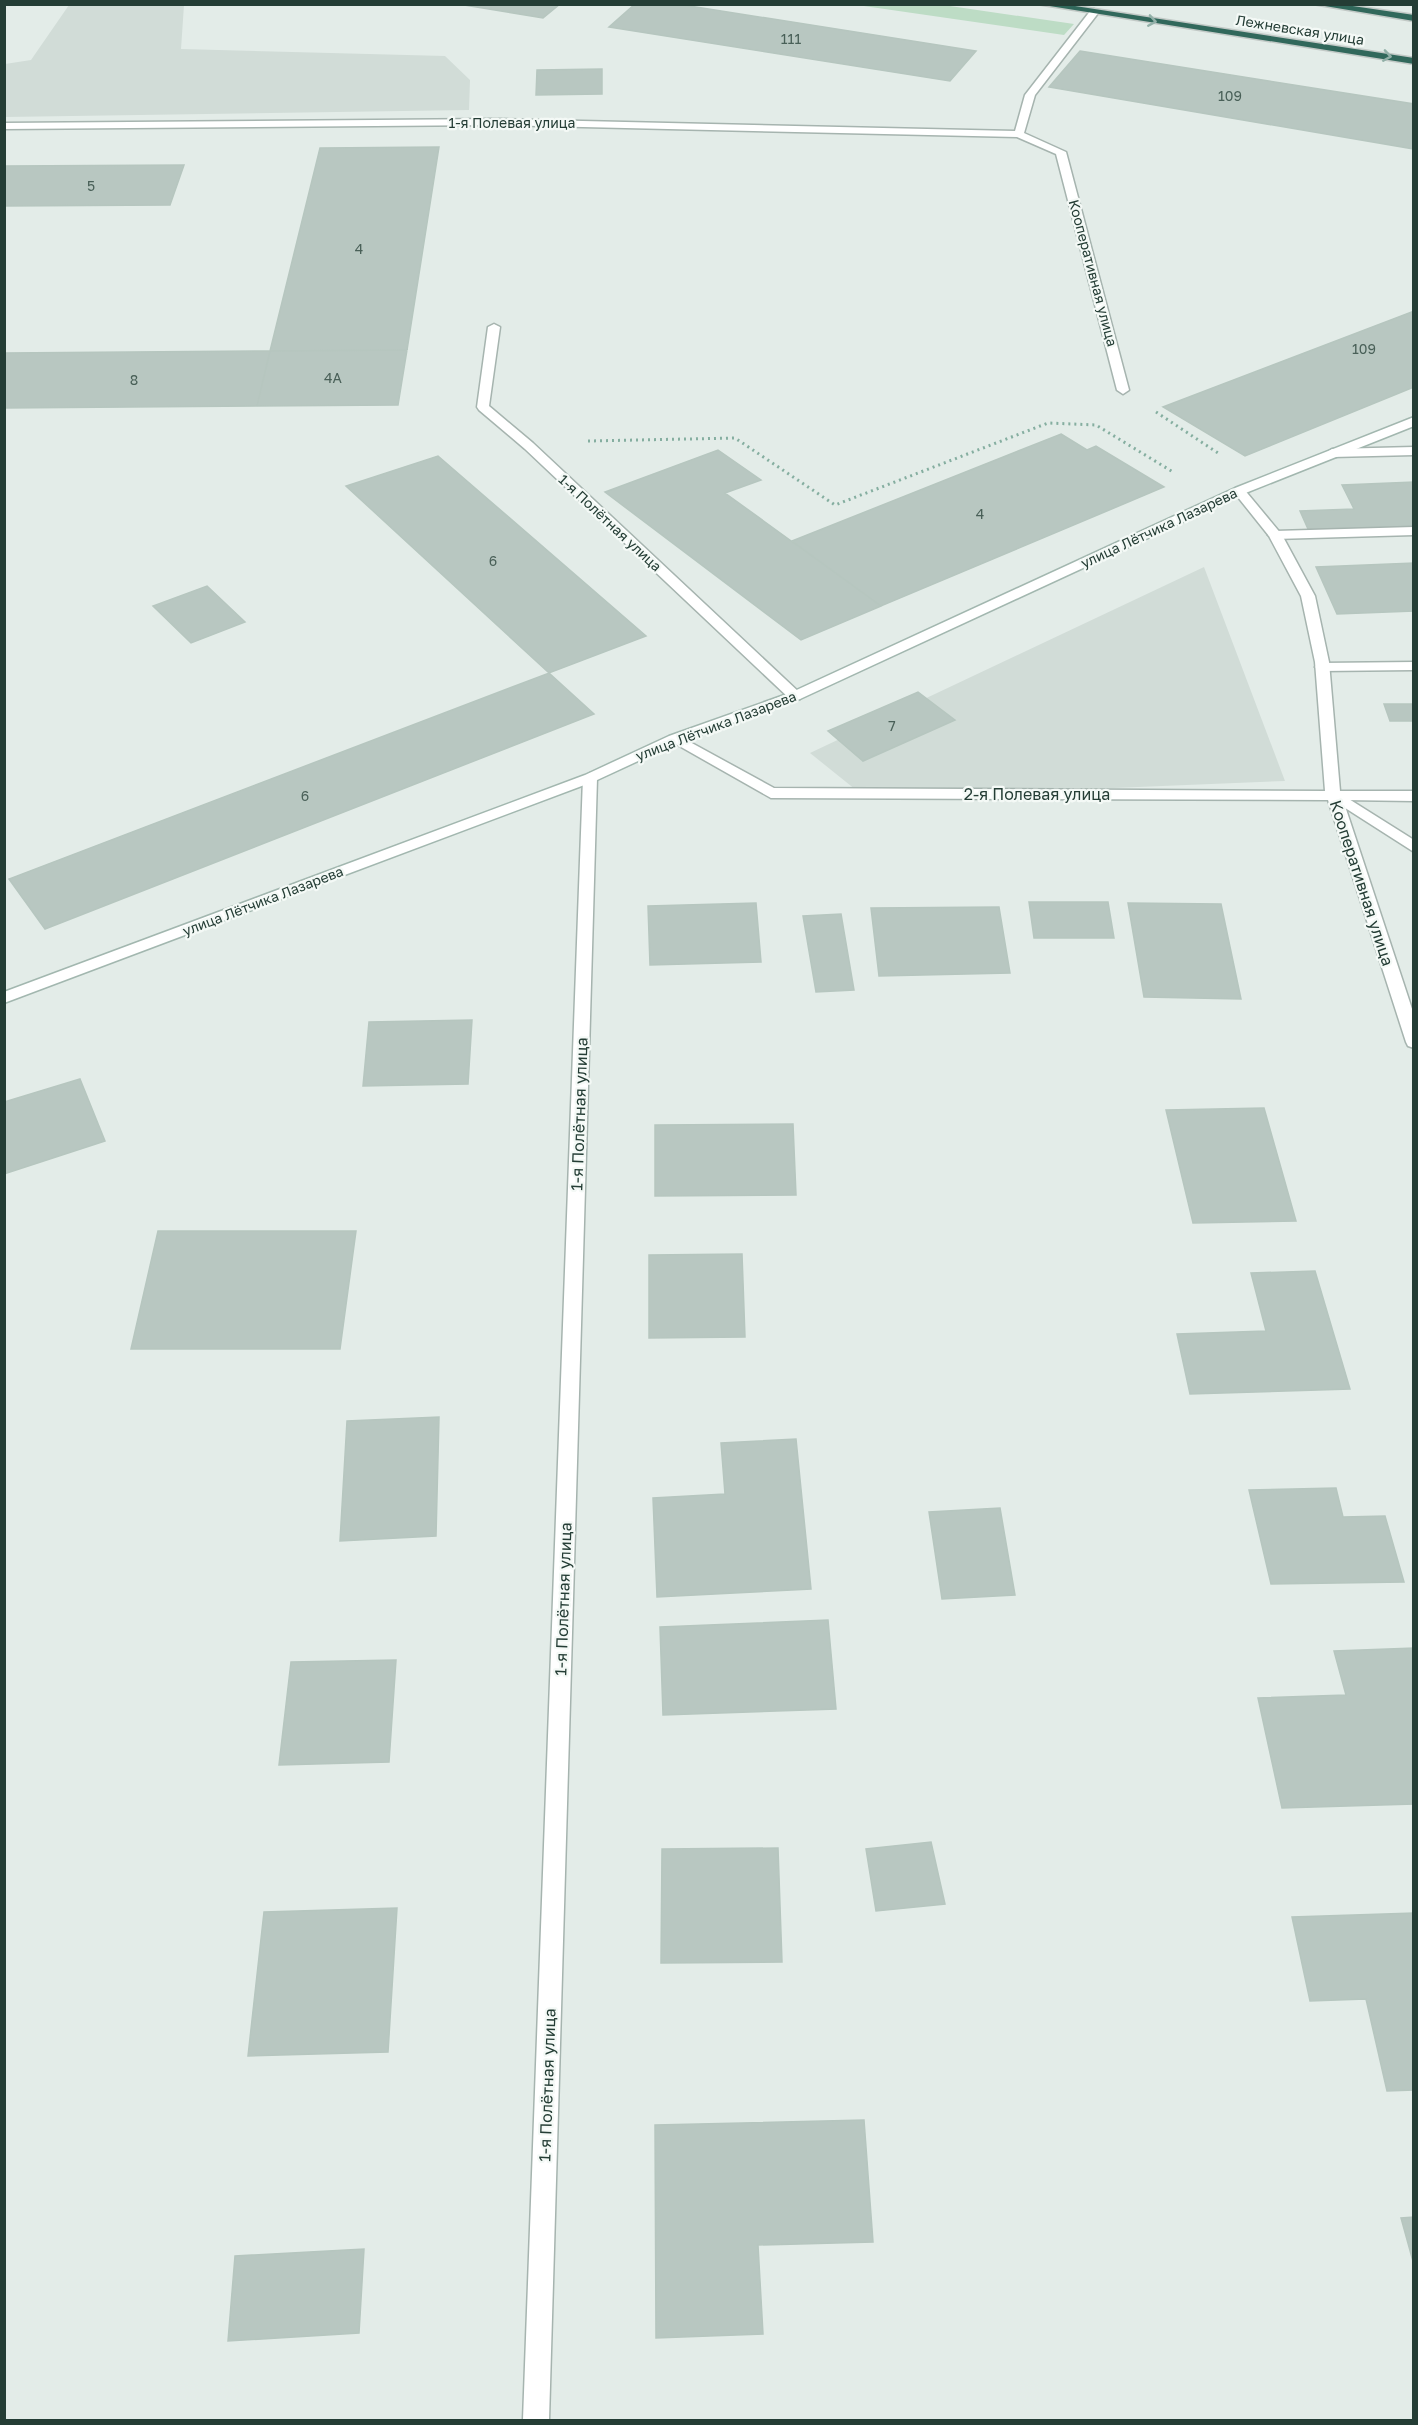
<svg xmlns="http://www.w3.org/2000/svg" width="1418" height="2425" font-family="'Golos Text',sans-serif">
  <rect width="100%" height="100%" fill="#e3ece8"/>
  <path fill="#d1dcd7" d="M 69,5 L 184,5 L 181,49 L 445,56 L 470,80 L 469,110 L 5,117 L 5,64 L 31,60 Z
    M 1204,567 L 1285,781 L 866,798 L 810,753 Z"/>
  <path fill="#bddcc5" d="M 857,5 L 943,5 L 1074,24 L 1064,35 Z"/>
  <path fill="#b8c7c1" stroke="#b6c6bf" stroke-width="1.5" d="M 458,4 L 560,4 L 543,18 Z
    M 635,4 L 677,4 L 976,51 L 950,81 L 609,27 Z
    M 1080,51 L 1414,104 L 1414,149 L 1049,87 Z
    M 602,69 L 602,94 L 536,95 L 537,70 Z
    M 439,147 L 407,350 L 270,351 L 320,148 Z
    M 184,165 L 170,205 L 4,206 L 4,166 Z
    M 1414,311 L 1414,387 L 1245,456 L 1163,407 Z
    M 407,350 L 398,405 L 257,406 L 270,351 Z
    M 270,351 L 257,406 L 4,408 L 4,353 Z
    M 1061,434 L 1087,450 L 1096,446 L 1164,487 L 881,606 L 792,541 Z
    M 718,450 L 761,480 L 725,493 L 881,606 L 801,640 L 605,492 Z
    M 438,456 L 646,636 L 549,673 L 346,486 Z
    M 1414,482 L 1414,534 L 1312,538 L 1300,511 L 1354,509 L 1342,485 Z
    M 1414,563 L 1414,611 L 1337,614 L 1316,567 Z
    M 207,586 L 245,622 L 191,643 L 153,606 Z
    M 549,673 L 594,714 L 45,929 L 9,879 Z
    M 918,692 L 955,720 L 863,761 L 828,731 Z
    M 1384,704 L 1412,704 L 1414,721 L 1390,721 Z
    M 1029,902 L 1108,902 L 1114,938 L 1034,938 Z
    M 756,903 L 761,962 L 650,965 L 648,906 Z
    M 1128,903 L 1221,904 L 1241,999 L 1144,997 Z
    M 999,907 L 1010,973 L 879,976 L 871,908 Z
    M 841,914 L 854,990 L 816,992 L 803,916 Z
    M 472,1020 L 468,1084 L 363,1086 L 369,1022 Z
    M 80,1079 L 105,1141 L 4,1174 L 4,1102 Z
    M 1264,1108 L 1296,1221 L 1193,1223 L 1166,1110 Z
    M 793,1124 L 796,1195 L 655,1196 L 655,1125 Z
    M 158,1231 L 356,1231 L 340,1349 L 131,1349 Z
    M 742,1254 L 745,1337 L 649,1338 L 649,1255 Z
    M 1315,1271 L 1350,1389 L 1190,1394 L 1177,1334 L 1266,1331 L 1251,1273 Z
    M 439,1417 L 436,1536 L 340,1541 L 347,1421 Z
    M 796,1439 L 811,1589 L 657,1597 L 653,1498 L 725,1494 L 721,1443 Z
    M 1336,1488 L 1343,1517 L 1385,1516 L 1404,1582 L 1271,1584 L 1249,1490 Z
    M 1000,1508 L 1015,1595 L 942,1599 L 929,1512 Z
    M 828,1620 L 836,1709 L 663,1715 L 660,1627 Z
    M 1414,1648 L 1414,1804 L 1282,1808 L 1258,1698 L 1346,1695 L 1334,1651 Z
    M 396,1660 L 389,1762 L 279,1765 L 291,1662 Z
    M 931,1842 L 945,1904 L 876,1911 L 866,1849 Z
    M 778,1848 L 782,1962 L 661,1963 L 662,1849 Z
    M 397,1908 L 388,2052 L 248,2056 L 264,1912 Z
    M 1414,1913 L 1414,2090 L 1387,2091 L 1366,1999 L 1310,2001 L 1292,1917 Z
    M 864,2120 L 873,2242 L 758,2245 L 763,2334 L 656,2338 L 655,2125 Z
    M 1414,2217 L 1414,2265 L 1401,2218 Z
    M 364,2249 L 359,2333 L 228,2341 L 235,2256 Z"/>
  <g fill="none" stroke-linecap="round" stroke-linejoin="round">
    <defs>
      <path id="lane" d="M 1414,447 L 1414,455 L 1332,457 L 1326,453 L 1332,449 Z
        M 1414,527 L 1414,535 L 1275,539 L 1268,535 L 1275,531 Z
        M 1414,662 L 1414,670 L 1322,671 L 1315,667 L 1322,663 Z
        M 1333,789 L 1414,840 L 1414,852 L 1328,797 L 1326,794 L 1328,791 Z"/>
      <path id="street" d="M 1094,9 L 1099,12 L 1035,95 L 1024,133 L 1066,152 L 1129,390 L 1123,394 L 1117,390 L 1056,154 L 1017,137 L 495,125 L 4,129 L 4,123 L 495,119 L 1015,131 L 1025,95 L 1091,10 Z
        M 494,324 L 500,327 L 489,406 L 533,443 L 800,693 L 802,696 L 800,699 L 790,699 L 525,449 L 479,410 L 477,407 L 488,327 Z
        M 1239,487 L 1243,488 L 1282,535 L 1315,596 L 1329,662 L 1340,791 L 1414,791 L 1414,801 L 1343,800 L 1414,1015 L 1414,1048 L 1408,1046 L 1406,1042 L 1328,800 L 771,798 L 667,739 L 674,735 L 679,736 L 774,788 L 1325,791 L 1315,662 L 1301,596 L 1269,536 L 1233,491 Z
        M 590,773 L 597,778 L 549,2420 L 523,2420 L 583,778 Z"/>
      <path id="secondary" d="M 1414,417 L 1414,426 L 1243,494 L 800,699 L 679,742 L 595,781 L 4,1003 L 4,992 L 585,775 L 669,736 L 790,693 L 1235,488 Z"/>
      <path id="highway" d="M 1037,4 L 1062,4 L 1414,58 L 1414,64 Z
        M 1313,4 L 1339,4 L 1414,15 L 1414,21 Z"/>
    </defs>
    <use href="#lane" stroke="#a6b4af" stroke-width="3"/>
    <use href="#street" stroke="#a6b4af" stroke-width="3"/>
    <use href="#secondary" stroke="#a2b7af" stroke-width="3"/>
    <use href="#highway" stroke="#c2c9c6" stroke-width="3"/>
    <path stroke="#85aea0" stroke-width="3" stroke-dasharray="2 4" stroke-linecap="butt" d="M 1156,412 L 1218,453
      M 588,441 L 735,438 L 835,505 L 1048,423 L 1096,425 L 1173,472"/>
    <use href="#lane" fill="#fff" fill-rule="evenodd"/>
    <use href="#street" fill="#fff" fill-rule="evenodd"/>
    <use href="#secondary" fill="#fff" fill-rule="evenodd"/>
    <use href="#highway" fill="#31685b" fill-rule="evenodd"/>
  </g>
  <defs><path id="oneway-chevron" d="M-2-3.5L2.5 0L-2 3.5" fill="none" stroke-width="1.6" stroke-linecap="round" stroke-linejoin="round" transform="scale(1.5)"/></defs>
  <g stroke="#92b0a8">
    <use href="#oneway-chevron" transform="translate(1152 21) rotate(9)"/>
    <use href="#oneway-chevron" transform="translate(1387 56) rotate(9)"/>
  </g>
  <g text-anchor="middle" stroke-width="4.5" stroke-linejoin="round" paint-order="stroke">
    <g font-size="14" fill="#243d35" stroke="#f4f9f6">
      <text transform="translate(1300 30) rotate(9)" y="5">Лежневская улица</text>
      <text x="512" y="128">1-я Полевая улица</text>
      <text transform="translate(1093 273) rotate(75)" y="5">Кооперативная улица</text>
      <text transform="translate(610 523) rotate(43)" y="5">1-я Полётная улица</text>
      <text transform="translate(1159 528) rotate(-25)" y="5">улица Лётчика Лазарева</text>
      <text transform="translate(716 726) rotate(-21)" y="5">улица Лётчика Лазарева</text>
      <text transform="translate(263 901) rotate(-21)" y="5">улица Лётчика Лазарева</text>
    </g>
    <g font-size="14" fill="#496058">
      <text x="791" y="44">111</text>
      <text x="1230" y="101">109</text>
      <text x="91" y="191">5</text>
      <text x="359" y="254">4</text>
      <text x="1364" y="354">109</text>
      <text x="333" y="383">4А</text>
      <text x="134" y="385">8</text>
      <text x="980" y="519">4</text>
      <text x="493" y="566">6</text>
      <text x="892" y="731">7</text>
      <text x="305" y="801">6</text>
    </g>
    <g font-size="16" fill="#243d35" stroke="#f4f9f6">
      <text x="1037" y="800">2-я Полевая улица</text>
      <text transform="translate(1362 883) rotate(72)" y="6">Кооперативная улица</text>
      <text transform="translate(579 1114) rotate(-88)" y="6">1-я Полётная улица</text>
      <text transform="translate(563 1599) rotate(-88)" y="6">1-я Полётная улица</text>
      <text transform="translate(547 2085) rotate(-88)" y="6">1-я Полётная улица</text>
    </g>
  </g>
  <rect width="1418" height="2425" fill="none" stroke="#243d35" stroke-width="12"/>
</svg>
